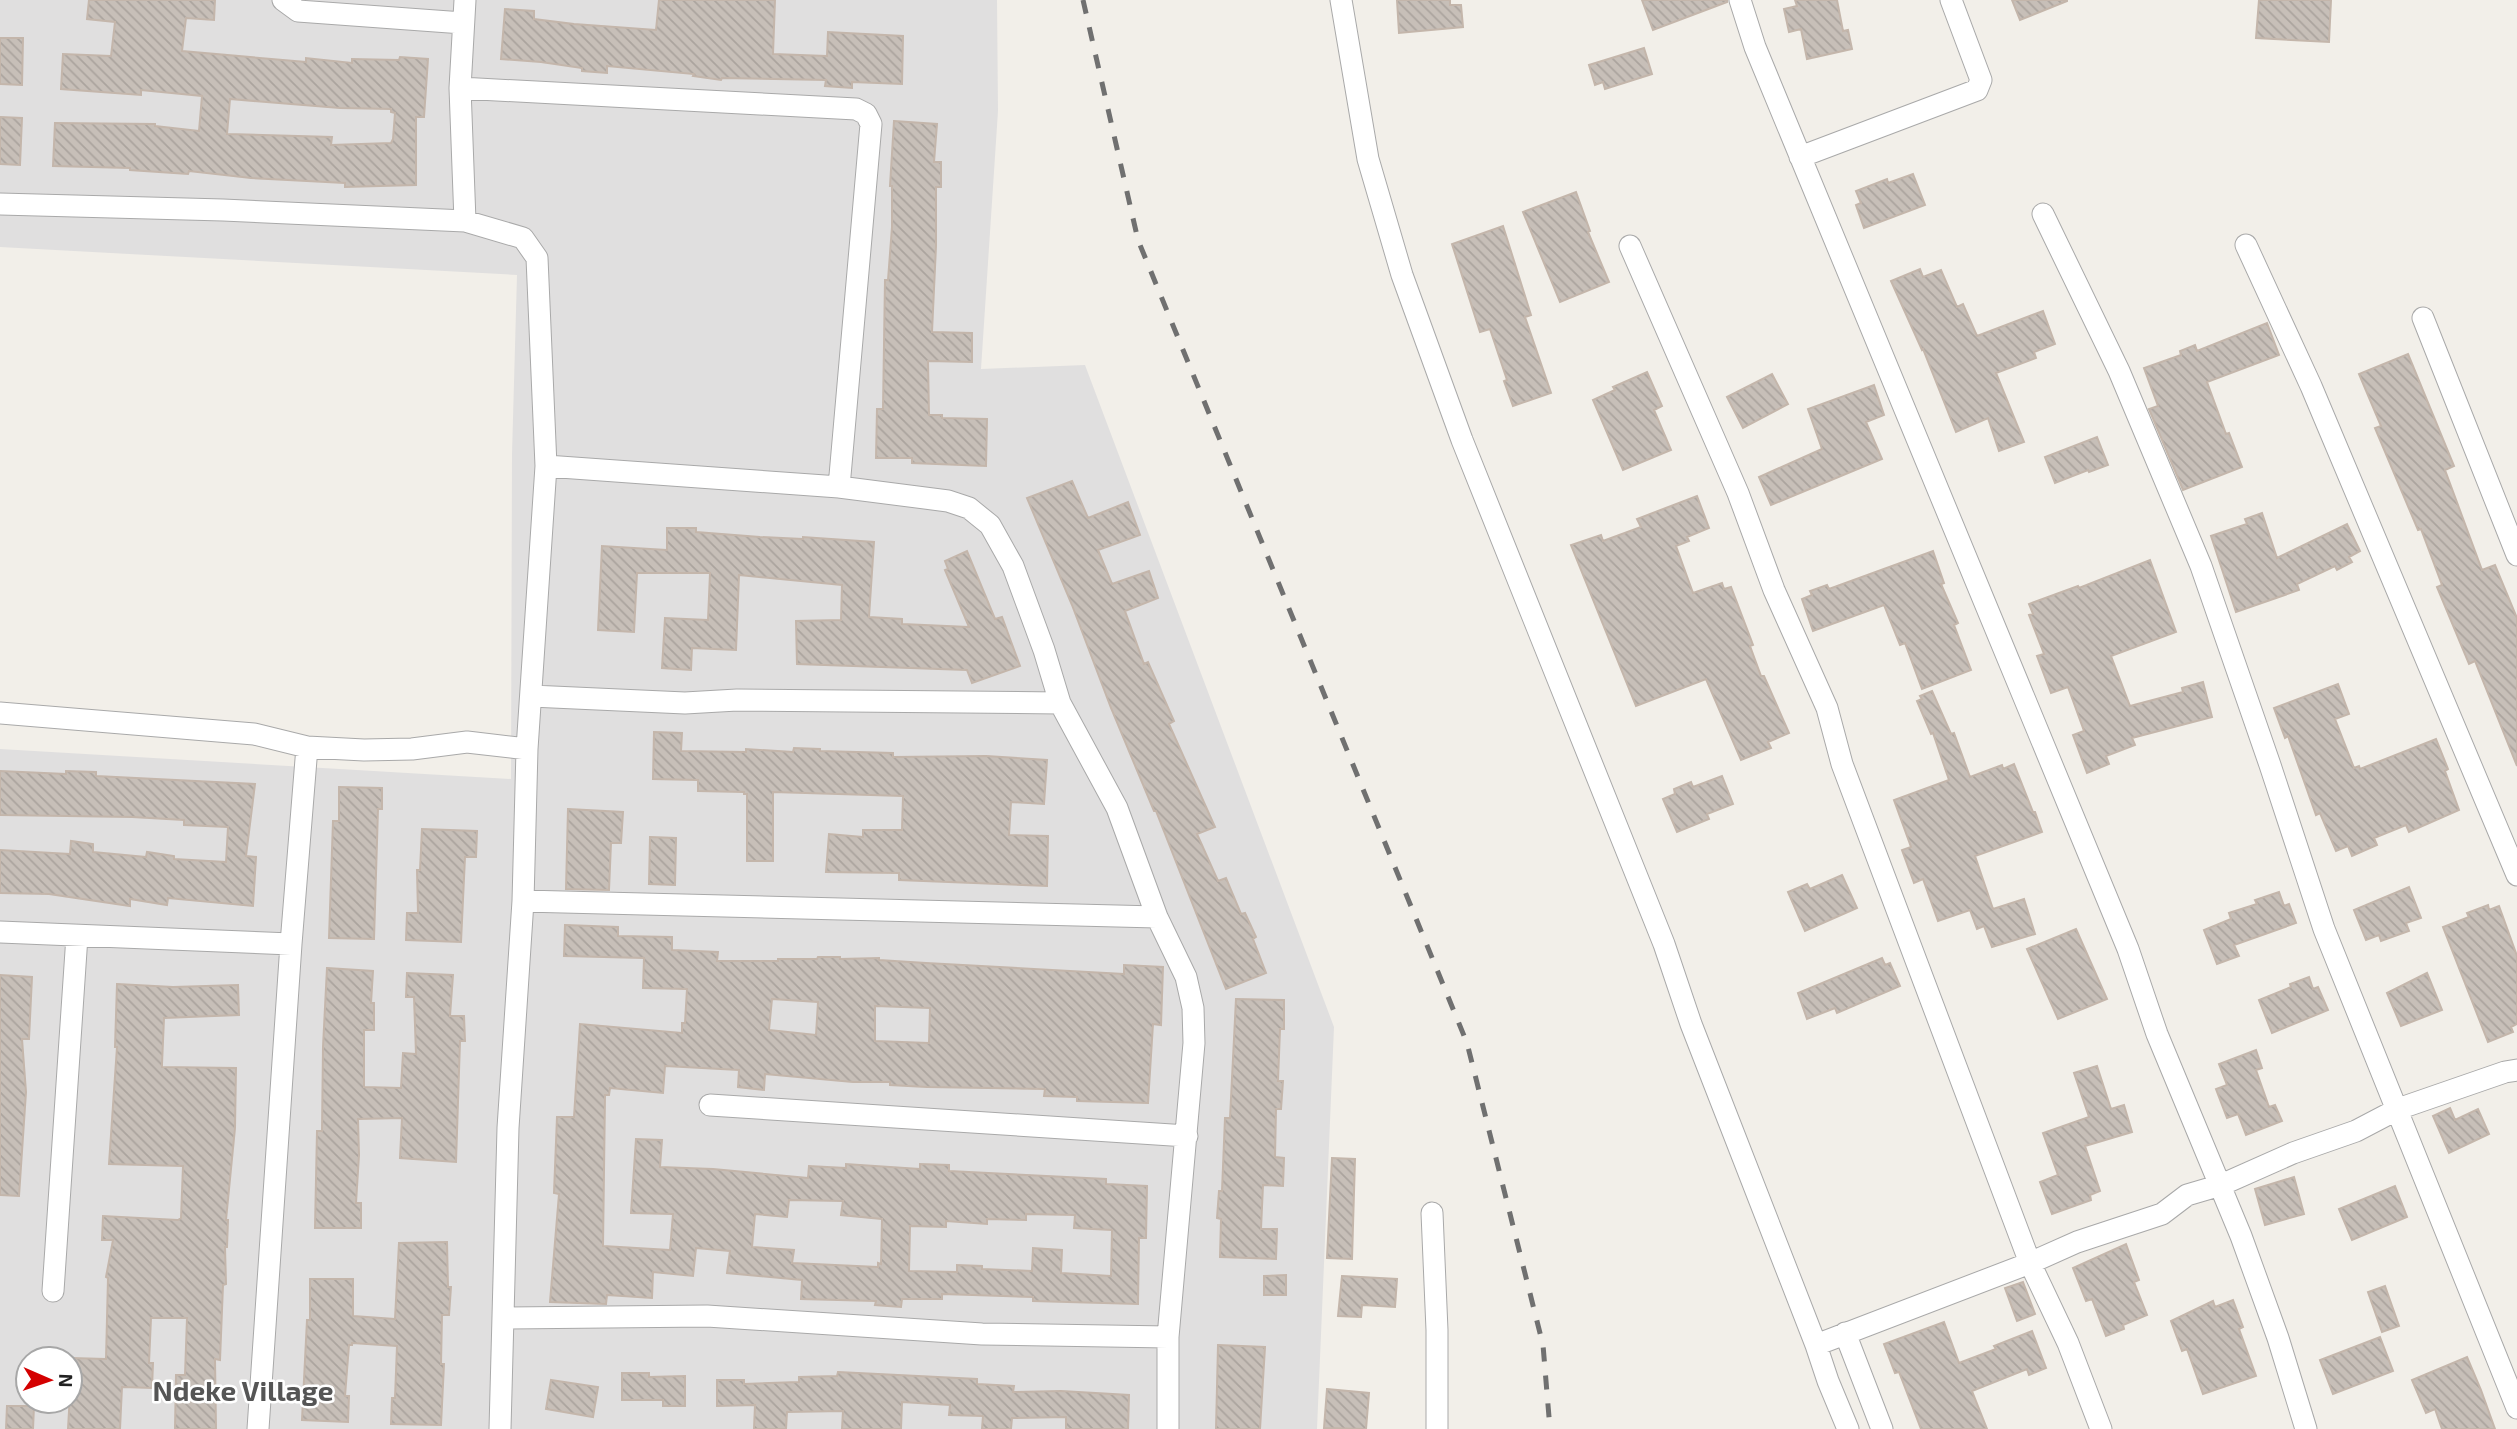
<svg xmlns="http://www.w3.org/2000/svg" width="2517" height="1429" font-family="'Exo 2',sans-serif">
  <defs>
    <pattern id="building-back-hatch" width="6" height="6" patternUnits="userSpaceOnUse" patternTransform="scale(1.75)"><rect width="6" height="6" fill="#c7bfb8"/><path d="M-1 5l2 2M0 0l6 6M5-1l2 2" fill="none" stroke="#aba49e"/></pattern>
  </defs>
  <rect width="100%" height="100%" fill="#f2efe9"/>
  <path fill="#e0dfdf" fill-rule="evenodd" d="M 0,0 L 997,0 L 998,111 L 981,369 L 1085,365 L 1334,1027 L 1317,1429 L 0,1429 L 0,749 L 511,779 L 512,454 L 517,275 L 0,247 ZM 28,1359 L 70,1359 L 70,1401 L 28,1401 Z"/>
  <path fill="url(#building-back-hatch)" stroke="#c4b6ab" stroke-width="2" fill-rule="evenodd" d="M 89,0 L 215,0 L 214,20 L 186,18 L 182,51 L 306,62 L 306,58 L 352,63 L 352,59 L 399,60 L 400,57 L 428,59 L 424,117 L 416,117 L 416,185 L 345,187 L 345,183 L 251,178 L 189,171 L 188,174 L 130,170 L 130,168 L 53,166 L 55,123 L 155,124 L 155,126 L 199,131 L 202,96 L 141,90 L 141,95 L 61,89 L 63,54 L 111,56 L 115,22 L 87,19 ZM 230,99 L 340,108 L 391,109 L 391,112 L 395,113 L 393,139 L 391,143 L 331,145 L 332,137 L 227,134 Z
    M 659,0 L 775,0 L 773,54 L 827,56 L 828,32 L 903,36 L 902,84 L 852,82 L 852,88 L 825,86 L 826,80 L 722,78 L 721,80 L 693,76 L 694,74 L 607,66 L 607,73 L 582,71 L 582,68 L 541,62 L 501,59 L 505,9 L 534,11 L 534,19 L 574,24 L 656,30 Z
    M 1397,0 L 1450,0 L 1450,5 L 1461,5 L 1463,27 L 1399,33 Z
    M 1642,0 L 1727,0 L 1727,2 L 1653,30 Z
    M 1795,0 L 1837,0 L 1843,31 L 1848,30 L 1852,49 L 1807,59 L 1801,29 L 1789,32 L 1784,9 L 1797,6 Z
    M 2012,0 L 2067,0 L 2067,1 L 2020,20 Z
    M 2259,0 L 2331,0 L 2329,42 L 2256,38 Z
    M 0,38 L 23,38 L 22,85 L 0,84 Z
    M 1644,48 L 1652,74 L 1605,89 L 1603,82 L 1595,85 L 1589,65 Z
    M 0,117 L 22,118 L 20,165 L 0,164 Z
    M 894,121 L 937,124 L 934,162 L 941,162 L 941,187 L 936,187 L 936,246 L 932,332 L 972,333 L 972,362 L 928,361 L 929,415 L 942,415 L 942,418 L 987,419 L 986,466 L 912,463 L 912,458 L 876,458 L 877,409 L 883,409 L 885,280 L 888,280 L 892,227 L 892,186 L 890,186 Z
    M 1913,174 L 1925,205 L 1864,228 L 1856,205 L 1861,203 L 1856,191 L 1887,179 L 1888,183 Z
    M 1576,192 L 1590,231 L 1588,232 L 1609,282 L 1560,302 L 1523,212 Z
    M 1503,226 L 1531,315 L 1525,317 L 1551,393 L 1513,406 L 1504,381 L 1507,380 L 1490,329 L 1480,332 L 1452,244 Z
    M 1920,269 L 1923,277 L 1941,270 L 1957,307 L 1963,304 L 1977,336 L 2043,311 L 2055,344 L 2034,352 L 2036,358 L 1996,373 L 2024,442 L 1999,451 L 1988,418 L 1956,432 L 1923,349 L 1922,350 L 1891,281 Z
    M 2267,323 L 2279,355 L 2207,382 L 2226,434 L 2229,433 L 2242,467 L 2183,490 L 2149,409 L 2158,406 L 2144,368 L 2181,355 L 2180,351 L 2195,345 L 2197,351 Z
    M 2408,354 L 2454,466 L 2445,470 L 2482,570 L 2495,565 L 2517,618 L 2517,766 L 2475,661 L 2469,664 L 2437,587 L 2442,585 L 2421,529 L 2418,530 L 2375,428 L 2381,426 L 2359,374 Z
    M 1647,372 L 1662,406 L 1654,410 L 1671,450 L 1623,470 L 1593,400 L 1615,390 L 1613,387 Z
    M 1772,374 L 1788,404 L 1743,428 L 1727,397 Z
    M 1874,385 L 1884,415 L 1866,422 L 1882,459 L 1771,505 L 1759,477 L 1822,449 L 1808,409 Z
    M 2097,437 L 2108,465 L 2089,472 L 2088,470 L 2055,483 L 2045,457 Z
    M 1072,481 L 1088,518 L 1128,502 L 1140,535 L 1098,550 L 1112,584 L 1149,571 L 1158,598 L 1125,611 L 1144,664 L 1148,662 L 1174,721 L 1169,724 L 1215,827 L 1197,834 L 1218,881 L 1226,878 L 1241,914 L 1245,913 L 1256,937 L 1253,939 L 1266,973 L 1226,989 L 1156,811 L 1154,811 L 1111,708 L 1072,605 L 1027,498 Z
    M 1697,496 L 1709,528 L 1687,537 L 1689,541 L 1676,546 L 1693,593 L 1722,583 L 1724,589 L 1731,587 L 1753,645 L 1750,646 L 1761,676 L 1764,676 L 1789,733 L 1768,742 L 1771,748 L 1741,760 L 1706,679 L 1636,706 L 1571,545 L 1601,535 L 1603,541 L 1641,527 L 1637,519 Z
    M 2262,513 L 2277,558 L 2347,524 L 2360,551 L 2349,557 L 2352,562 L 2337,570 L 2335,566 L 2297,584 L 2299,590 L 2236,612 L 2211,536 L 2247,524 L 2245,519 Z
    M 667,528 L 696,528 L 696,532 L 760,537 L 803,539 L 803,537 L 874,542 L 869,617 L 902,619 L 902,624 L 969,627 L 945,570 L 948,569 L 945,561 L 967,551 L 995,619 L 1002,617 L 1020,666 L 972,683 L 967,670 L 797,664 L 796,621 L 841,620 L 842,585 L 739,575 L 736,650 L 692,648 L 691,670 L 662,668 L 665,618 L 708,620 L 710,573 L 637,573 L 634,632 L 598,630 L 602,546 L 667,550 Z
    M 1933,551 L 1944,583 L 1941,584 L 1958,623 L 1954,625 L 1971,670 L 1922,689 L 1905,643 L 1900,645 L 1884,605 L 1813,631 L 1802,599 L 1812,595 L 1810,591 L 1827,585 L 1829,589 Z
    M 2150,560 L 2176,632 L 2111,656 L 2130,706 L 2183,692 L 2182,688 L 2203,682 L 2212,717 L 2132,738 L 2135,745 L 2106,756 L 2109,764 L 2087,773 L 2073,735 L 2084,731 L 2068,687 L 2051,693 L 2037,656 L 2044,654 L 2029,615 L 2033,614 L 2029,604 L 2078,586 L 2079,588 Z
    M 2338,684 L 2349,714 L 2335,719 L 2354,768 L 2359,766 L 2360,769 L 2436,739 L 2448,769 L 2445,771 L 2459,810 L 2409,832 L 2406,825 L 2374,838 L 2377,845 L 2352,856 L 2348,846 L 2336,851 L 2320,813 L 2316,815 L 2288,736 L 2285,738 L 2274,708 Z
    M 1932,691 L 1951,734 L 1954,733 L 1970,777 L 2002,765 L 2003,769 L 2014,764 L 2033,812 L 2035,812 L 2042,832 L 1975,856 L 1993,909 L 2024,899 L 2035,934 L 1992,947 L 1984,926 L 1977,929 L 1970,910 L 1938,921 L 1923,879 L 1914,883 L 1902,850 L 1911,847 L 1894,800 L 1949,780 L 1933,733 L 1931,734 L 1917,701 L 1922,699 L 1920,696 Z
    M 654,732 L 682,733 L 681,751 L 746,752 L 746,749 L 793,752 L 794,748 L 820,749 L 820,751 L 893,753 L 893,757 L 986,756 L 1047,760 L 1044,804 L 1011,802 L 1009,835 L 1048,836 L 1047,886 L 899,880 L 899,873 L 826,872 L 829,834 L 863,837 L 863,830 L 902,830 L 903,796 L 773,792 L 773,861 L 747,861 L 747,794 L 744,794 L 744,792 L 698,791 L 698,780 L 653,779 Z
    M 0,771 L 66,774 L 66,771 L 96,772 L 96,776 L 255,784 L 246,856 L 256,857 L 253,906 L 168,898 L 167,905 L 130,899 L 130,906 L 49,894 L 0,893 L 0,850 L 70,854 L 71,841 L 93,844 L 93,852 L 146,857 L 147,852 L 174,856 L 174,859 L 226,862 L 228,827 L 184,825 L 184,820 L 132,817 L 0,815 Z
    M 1722,776 L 1733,804 L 1707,814 L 1709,819 L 1677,832 L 1663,799 L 1675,794 L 1674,789 L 1691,782 L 1693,787 Z
    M 339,787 L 382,788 L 382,809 L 378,809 L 374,939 L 329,938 L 333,821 L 339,821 Z
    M 568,809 L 623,812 L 621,843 L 611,843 L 609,890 L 566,889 Z
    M 422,829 L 477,831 L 476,857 L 465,857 L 461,942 L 406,940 L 407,913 L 418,913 L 417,870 L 420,870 Z
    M 650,837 L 676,838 L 675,885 L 649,884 Z
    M 1842,875 L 1857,908 L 1805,931 L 1788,892 L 1807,884 L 1810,889 Z
    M 2409,887 L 2421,918 L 2406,923 L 2409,931 L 2381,941 L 2379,935 L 2366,940 L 2354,910 Z
    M 2279,892 L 2284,906 L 2289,904 L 2296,923 L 2234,945 L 2239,956 L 2217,964 L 2204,930 L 2231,919 L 2229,913 L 2257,904 L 2255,900 Z
    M 2488,905 L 2489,910 L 2499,906 L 2517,956 L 2517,1024 L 2511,1027 L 2513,1032 L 2488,1042 L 2443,927 L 2469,917 L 2467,913 Z
    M 565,925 L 618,927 L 618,936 L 672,937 L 672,950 L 718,952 L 717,961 L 778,961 L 778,959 L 817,959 L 818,957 L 840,957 L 840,959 L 879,958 L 879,960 L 926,963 L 1124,974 L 1124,965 L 1163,967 L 1161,1025 L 1153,1024 L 1148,1103 L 1077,1101 L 1077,1097 L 1044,1096 L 1045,1089 L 927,1087 L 890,1085 L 890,1082 L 853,1082 L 765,1074 L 764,1090 L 738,1087 L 739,1070 L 665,1066 L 663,1093 L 610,1088 L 609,1095 L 605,1095 L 603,1246 L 670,1250 L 673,1214 L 631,1213 L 636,1139 L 662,1140 L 660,1167 L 713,1169 L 808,1178 L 809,1166 L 846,1168 L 846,1164 L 920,1169 L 920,1164 L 949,1165 L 949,1171 L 1106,1179 L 1106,1184 L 1147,1186 L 1146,1238 L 1139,1238 L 1138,1304 L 1033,1301 L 1033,1297 L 942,1294 L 942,1299 L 902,1299 L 901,1307 L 875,1305 L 876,1301 L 801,1299 L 802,1280 L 727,1273 L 730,1251 L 696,1248 L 693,1276 L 653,1272 L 652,1298 L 607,1295 L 606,1304 L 550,1302 L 559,1194 L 554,1193 L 557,1117 L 574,1117 L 580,1024 L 682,1033 L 682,1023 L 685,1023 L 687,989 L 643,988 L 644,958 L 564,956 ZM 772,999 L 818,1002 L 816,1035 L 769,1030 ZM 875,1006 L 930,1008 L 929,1043 L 875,1041 ZM 789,1200 L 843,1201 L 841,1215 L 882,1219 L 881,1264 L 878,1263 L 878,1267 L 792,1263 L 794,1250 L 752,1247 L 755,1214 L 787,1217 ZM 1026,1214 L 1075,1215 L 1074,1228 L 1112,1230 L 1111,1276 L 1061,1273 L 1062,1250 L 1033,1248 L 1032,1271 L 982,1269 L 982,1266 L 957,1265 L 957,1272 L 909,1271 L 910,1226 L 946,1227 L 946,1221 L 987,1224 L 987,1219 L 1026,1220 Z
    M 2076,929 L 2107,999 L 2058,1019 L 2027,949 Z
    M 1882,958 L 1885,965 L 1890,963 L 1900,986 L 1837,1013 L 1835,1008 L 1807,1019 L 1798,993 Z
    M 327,968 L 373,971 L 371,1003 L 374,1003 L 374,1030 L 364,1030 L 364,1087 L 401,1088 L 403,1053 L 416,1054 L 414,997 L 406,997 L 407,973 L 453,975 L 450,1016 L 464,1016 L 465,1041 L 460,1041 L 456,1162 L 400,1158 L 402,1118 L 358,1119 L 359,1155 L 356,1203 L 361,1203 L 361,1228 L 315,1228 L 317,1131 L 322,1131 L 323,1047 Z
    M 2427,973 L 2442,1010 L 2401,1026 L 2387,993 Z
    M 0,975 L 32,977 L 29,1039 L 22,1039 L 26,1092 L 19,1196 L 0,1195 Z
    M 2309,977 L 2313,989 L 2318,987 L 2328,1010 L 2272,1033 L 2259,1000 L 2291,987 L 2290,984 Z
    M 117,984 L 173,987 L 238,985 L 239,1015 L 164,1018 L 162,1064 L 162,1067 L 236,1068 L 235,1128 L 226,1220 L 228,1220 L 227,1247 L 225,1247 L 226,1284 L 223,1285 L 220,1360 L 215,1359 L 216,1429 L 175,1429 L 176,1375 L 185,1375 L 187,1318 L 151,1318 L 149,1363 L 153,1363 L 152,1388 L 122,1387 L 120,1429 L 68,1429 L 72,1358 L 106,1359 L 108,1278 L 106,1277 L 113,1240 L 102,1240 L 103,1216 L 178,1220 L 181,1218 L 183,1166 L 109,1164 L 117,1047 L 115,1047 Z
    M 1236,999 L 1284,1000 L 1284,1029 L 1280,1029 L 1278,1081 L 1283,1081 L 1281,1109 L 1276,1109 L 1275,1157 L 1284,1158 L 1283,1186 L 1263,1185 L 1261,1229 L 1277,1229 L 1276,1259 L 1220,1257 L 1221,1219 L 1217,1218 L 1219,1191 L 1222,1191 L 1225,1118 L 1230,1118 Z
    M 2256,1050 L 2262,1068 L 2256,1070 L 2269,1107 L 2275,1105 L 2282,1121 L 2246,1135 L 2238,1114 L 2227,1118 L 2216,1089 L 2227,1085 L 2219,1064 Z
    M 2097,1066 L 2111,1109 L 2124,1105 L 2132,1132 L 2085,1146 L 2100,1191 L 2090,1195 L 2091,1200 L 2052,1214 L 2040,1182 L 2058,1175 L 2043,1133 L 2089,1117 L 2074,1073 Z
    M 2450,1108 L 2455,1120 L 2478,1109 L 2489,1134 L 2449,1153 L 2433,1116 Z
    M 1332,1158 L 1355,1159 L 1352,1259 L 1327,1258 Z
    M 2294,1177 L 2304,1214 L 2265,1225 L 2255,1189 Z
    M 2395,1186 L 2407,1217 L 2352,1240 L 2339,1209 Z
    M 447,1242 L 448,1287 L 451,1287 L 449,1315 L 442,1315 L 441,1364 L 444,1364 L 441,1425 L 391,1424 L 392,1398 L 395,1398 L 397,1346 L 352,1343 L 352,1345 L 349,1345 L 345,1396 L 349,1396 L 348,1422 L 302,1420 L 307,1320 L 310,1320 L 310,1279 L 353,1279 L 353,1316 L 395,1319 L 399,1243 Z
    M 2126,1244 L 2139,1280 L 2134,1282 L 2147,1315 L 2123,1325 L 2124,1329 L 2106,1336 L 2092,1299 L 2086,1301 L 2073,1268 Z
    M 1286,1275 L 1286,1295 L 1264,1295 L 1264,1276 Z
    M 1342,1276 L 1397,1279 L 1395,1307 L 1362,1305 L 1361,1317 L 1338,1316 Z
    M 2023,1282 L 2035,1314 L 2017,1321 L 2005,1288 Z
    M 2385,1286 L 2399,1326 L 2382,1332 L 2368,1292 Z
    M 2233,1300 L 2243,1327 L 2239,1329 L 2256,1376 L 2203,1394 L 2187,1349 L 2182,1351 L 2171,1321 L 2213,1301 L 2215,1307 Z
    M 1944,1322 L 1959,1363 L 1996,1349 L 1994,1346 L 2032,1331 L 2046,1368 L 2029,1375 L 2027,1369 L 1972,1391 L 1987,1429 L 1921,1429 L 1899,1372 L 1895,1373 L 1884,1344 Z
    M 2380,1337 L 2393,1371 L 2333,1394 L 2320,1360 Z
    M 1218,1345 L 1265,1347 L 1260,1429 L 1216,1429 Z
    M 2467,1357 L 2481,1390 L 2495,1429 L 2442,1429 L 2435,1409 L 2426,1413 L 2412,1380 Z
    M 838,1372 L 977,1379 L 977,1384 L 1014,1386 L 1013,1392 L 1061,1391 L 1129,1395 L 1128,1429 L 1066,1429 L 1066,1417 L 1012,1418 L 1011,1429 L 982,1429 L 983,1416 L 949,1415 L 950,1405 L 902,1402 L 901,1429 L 842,1429 L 843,1411 L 787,1412 L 786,1429 L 754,1429 L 755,1405 L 717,1406 L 717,1380 L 744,1380 L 744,1384 L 799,1382 L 799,1377 L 837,1376 Z
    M 622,1373 L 649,1373 L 649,1377 L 685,1376 L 685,1406 L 663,1406 L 663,1400 L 622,1400 Z
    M 551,1380 L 598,1387 L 593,1417 L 546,1409 Z
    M 1327,1389 L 1369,1393 L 1366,1429 L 1324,1428 Z
    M 7,1406 L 34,1406 L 33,1429 L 6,1429 Z"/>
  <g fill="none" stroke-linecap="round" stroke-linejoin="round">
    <defs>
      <path id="minor" d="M 283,0 L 298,11 L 463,23
        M 465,0 L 460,88 L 465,221
        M 1341,0 L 1368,159 L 1402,275 L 1462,440 L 1664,944 L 1691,1024 L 1816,1345 L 1828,1381 L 1848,1429
        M 1740,0 L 1755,47 L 2128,949 L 2157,1034 L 2241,1236 L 2278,1338 L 2306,1429
        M 460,88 L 856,109 L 866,114 L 871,124 L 839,487
        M 1800,157 L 1977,90 L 1981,80 L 1951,0
        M 0,204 L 223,210 L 465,221 L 523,238 L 537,258 L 546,466 L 527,749 L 523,901 L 508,1128 L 500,1429
        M 2043,214 L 2119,371 L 2201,566 L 2270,765 L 2324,929 L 2517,1408
        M 2246,245 L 2311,386 L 2517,875
        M 1630,246 L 1738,493 L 1774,590 L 1827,708 L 1842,764 L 2030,1263 L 2068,1343 L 2101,1429
        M 2423,318 L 2517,555
        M 546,466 L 839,487 L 948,501 L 969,508 L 990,525 L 1013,566 L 1044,650 L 1060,703 L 1117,808 L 1157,917 L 1186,977 L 1193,1008 L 1194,1043 L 1168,1337 L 1168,1429
        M 531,696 L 685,703 L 737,700 L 1060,703
        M 0,713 L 254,734 L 307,747 L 364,750 L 412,749 L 467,742 L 527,749
        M 523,901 L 1157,917
        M 0,932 L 291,944
        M 710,1105 L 1187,1136
        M 1432,1213 L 1437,1330 L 1437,1429
        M 53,1291 L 77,936
        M 504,1318 L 707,1316 L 982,1334 L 1168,1337
        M 1845,1333 L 1882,1429
        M 1816,1345 L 2030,1263 L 2077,1242 L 2162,1214 L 2187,1195 L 2221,1185 L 2293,1153 L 2356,1131 L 2398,1109 L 2505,1072 L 2517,1070
        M 258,1429 L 291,944 L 307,747"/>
    </defs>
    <use href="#minor" stroke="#a9a9a9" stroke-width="23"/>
    <use href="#minor" stroke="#fff" stroke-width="21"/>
    <path stroke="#707070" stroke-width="5" stroke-dasharray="14 14" stroke-linecap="butt" d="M 1083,0 L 1138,240 L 1467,1043 L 1543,1345 L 1550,1429"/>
  </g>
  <g text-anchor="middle" stroke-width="5" stroke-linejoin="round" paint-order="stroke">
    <g font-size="28" font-weight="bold" fill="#555" stroke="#fff">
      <text x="243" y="1401">Ndeke Village</text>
    </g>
  </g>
  <g transform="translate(49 1380) rotate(92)"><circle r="33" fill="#ffffff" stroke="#a7a7a7" stroke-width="2"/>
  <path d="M0-5L12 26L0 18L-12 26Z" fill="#d40000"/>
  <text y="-10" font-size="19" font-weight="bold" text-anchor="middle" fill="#222222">N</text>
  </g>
</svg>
